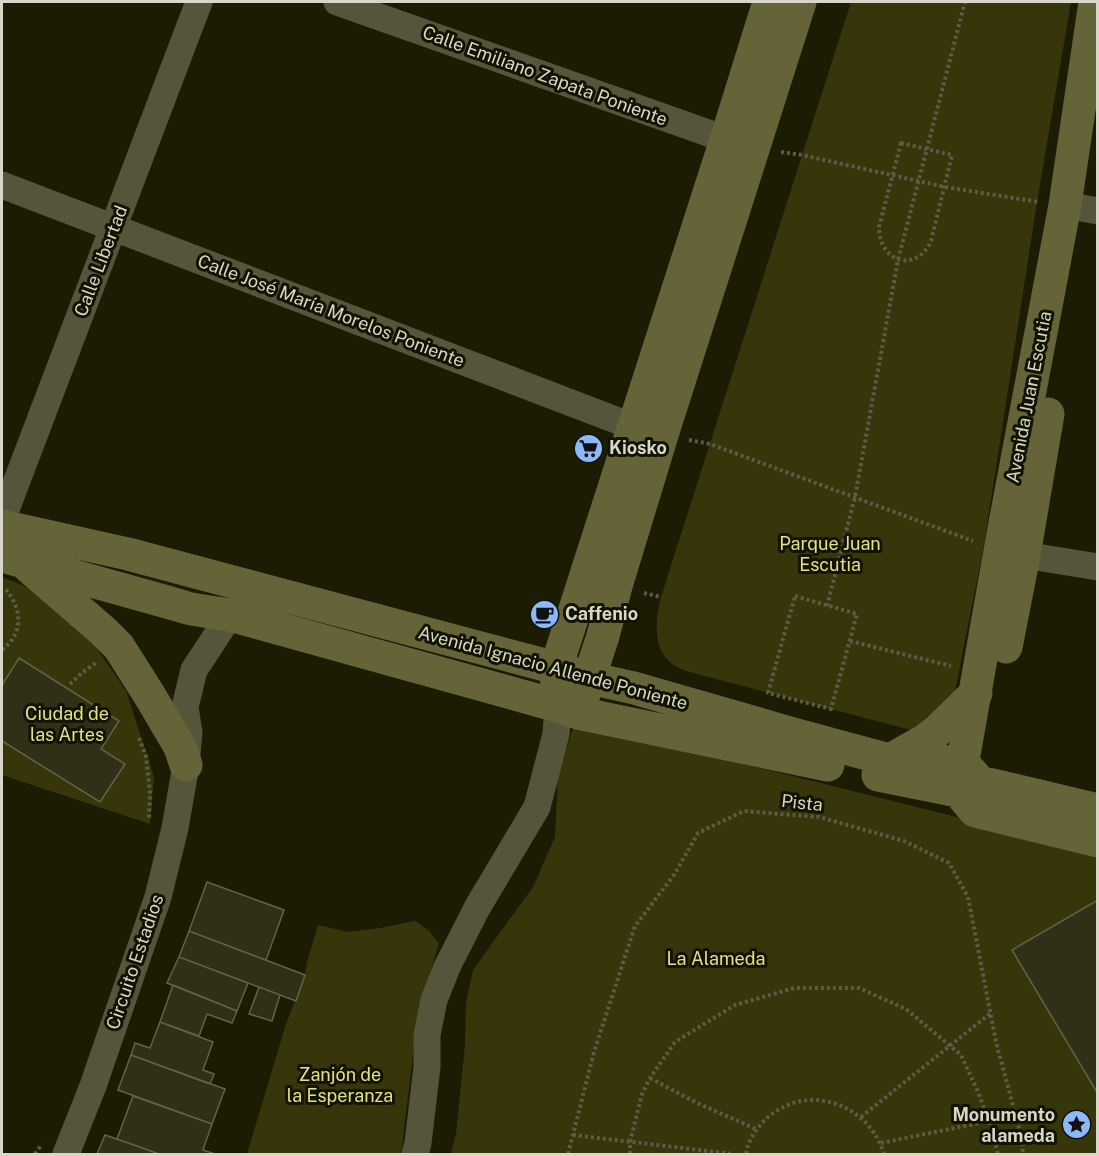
<svg xmlns="http://www.w3.org/2000/svg" width="1099" height="1156" font-family="'Public Sans',sans-serif">
  <rect width="100%" height="100%" fill="#1c1c05"/>
  <path fill="#37360a" d="M 851,2 L 1071,2 L 1037,202 L 984,545 L 955,691 L 952,704 L 915,731 L 686,671 C 680,668 674,666 669,661 C 652,645 656,617 661,597 Z
    M 2,577 L 22,585 L 57,604 L 87,634 L 126,691 L 154,777 L 150,824 L 2,775 Z
    M 575,722 L 1097,852 L 1097,1154 L 451,1154 L 456,1134 L 465,1045 L 466,1003 L 473,970 L 533,887 L 555,837 L 558,775 Z
    M 415,921 L 428,930 L 439,943 L 418,1014 L 401,1154 L 247,1154 L 286,1024 L 305,975 L 307,962 L 318,925 L 348,932 L 380,928 Z"/>
  <path fill="#303018" stroke="#616248" stroke-width="1.5" d="M 19,658 L 119,721 L 101,749 L 125,764 L 100,802 L 2,741 L 2,685 Z
    M 207,882 L 284,910 L 266,960 L 189,931 Z
    M 1098,900 L 1098,1094 L 1012,950 Z
    M 189,931 L 305,975 L 296,1001 L 179,957 Z
    M 179,957 L 248,983 L 237,1011 L 167,983 Z
    M 173,985 L 237,1011 L 232,1023 L 207,1014 L 199,1036 L 160,1022 Z
    M 259,987 L 280,995 L 272,1021 L 249,1014 Z
    M 160,1022 L 213,1042 L 203,1070 L 214,1074 L 210,1084 L 131,1055 L 135,1043 L 150,1048 Z
    M 131,1055 L 225,1089 L 212,1124 L 118,1090 Z
    M 133,1096 L 212,1124 L 203,1150 L 215,1154 L 159,1154 L 117,1139 Z
    M 105,1135 L 117,1139 L 159,1154 L 97,1154 Z"/>
  <g fill="none" stroke-linecap="round" stroke-linejoin="round">
    <path stroke="#5b5b47" stroke-width="4" stroke-dasharray="3 3" stroke-linecap="butt" d="M 901,143 L 952,155 L 931,241 C 916,274 879,262 879,227 Z
      M 781,152 L 802,155 L 945,187 L 1039,202
      M 689,440 L 710,444 L 973,541
      M 644,593 L 661,597
      M 795,596 L 857,614 L 831,709 L 768,693 Z
      M 827,606 L 855,497 L 898,260 L 965,2
      M 850,641 L 951,666
      M 2,650 C 25,632 22,608 4,587
      M 70,684 L 83,672 L 97,662
      M 139,738 L 146,756 L 150,793 L 149,819
      M 650,1078 L 697,1103 L 756,1129
      M 861,1117 L 991,1013
      M 573,1135 L 733,1154
      M 881,1143 L 989,1121
      M 35,1154 L 42,1144
      M 568,1154 L 594,1052 L 635,926 L 674,875 L 698,833 L 744,811 L 819,817 L 904,841 L 949,863 L 968,897 L 996,1042 L 1022,1139 L 1023,1154
      M 630,1154 L 630,1142 L 642,1094 L 650,1078 L 675,1042 L 735,1005 L 794,988 L 859,988 L 906,1009 L 961,1055 L 978,1092 L 989,1121 L 998,1154
      M 746,1154 C 748,1140 756,1129 766,1119 C 807,1081 869,1104 884,1154"/>
    <path stroke="#55553c" stroke-width="27" d="M 337,2 L 745,146
      M 2,185 L 634,427 L 652,432
      M 1065,205 L 1098,211
      M 2,520 L 199,2
      M 1009,541 L 1024,555 L 1098,567
      M 66,1154 L 93,1086 L 158,897 L 175,828 L 186,765 L 189,733 L 185,707 L 194,670 L 230,615
      M 415,1154 L 418,1143 L 427,1067 L 427,1035 L 434,1000 L 447,967 L 477,908 L 537,807 L 556,734 L 558,706"/>
    <path stroke="#656438" stroke-width="33" d="M 2,526 L 128,554 L 556,668 L 589,678 L 634,688 L 790,733 L 889,760 L 962,762 L 980,782 L 1098,810
      M 2,556 L 167,602 L 191,609 L 230,615 L 558,706 L 578,713 L 828,765
      M 29,567 L 103,631 L 119,647 L 150,696 L 180,747 L 186,765
      M 1006,647 L 1024,555 L 1048,414
      M 557,689 L 556,668 L 726,140 L 769,2
      M 583,697 L 603,636 L 616,586 L 662,435 L 800,2
      M 890,760 L 924,741 L 936,732 L 976,693
      M 878,775 L 958,791 L 975,811 L 1098,841
      M 959,783 L 1003,534 L 1065,205 L 1095,2"/>
  </g>
  <defs>
    <symbol id="supermarket-disc" viewBox="-11 -11 22 22"><circle r="9.5" fill="#8cb9fc" stroke="#131300"/><path d="M-6-5.5h2.5l.6 2H6L4.5 2H-2.5L-4.4-4H-6ZM-1.5 3.2a1.3 1.3 0 1 0 .1 0ZM3 3.2a1.3 1.3 0 1 0 .1 0Z" fill="#111"/></symbol>
    <symbol id="cafe-disc" viewBox="-11 -11 22 22"><circle r="9.5" fill="#8cb9fc" stroke="#131300"/><path d="M-5.5-4.5H6V0H3Q3 3.5 0 3.5H-2.5Q-5.5 3.5-5.5 0ZM3-3.2v2h1.7v-2ZM-6 4.5H4V6H-6Z" fill="#111"/></symbol>
    <symbol id="sight-disc" viewBox="-11 -11 22 22"><circle r="9.5" fill="#8cb9fc" stroke="#131300"/><path d="M0-6L1.8-2.2L6-1.7L2.9 1.2L3.7 5.4L0 3.3L-3.7 5.4L-2.9 1.2L-6-1.7L-1.8-2.2Z" fill="#111"/></symbol>
  </defs>
  <g fill-rule="evenodd">
    <use href="#supermarket-disc" x="572" y="432" width="33" height="33"/>
    <use href="#cafe-disc" x="528" y="598" width="33" height="33"/>
    <use href="#sight-disc" x="1060" y="1108" width="33" height="33"/>
  </g>
  <g text-anchor="middle" stroke-width="6" stroke-linejoin="round" paint-order="stroke">
    <g font-size="18" fill="#d6d7c8" stroke="#131300">
      <text transform="translate(545 76) rotate(20)" y="6">Calle Emiliano Zapata Poniente</text>
      <text transform="translate(101 261) rotate(-69)" y="6">Calle Libertad</text>
      <text transform="translate(331 311) rotate(21)" y="6">Calle José María Morelos Poniente</text>
      <text transform="translate(1029 397) rotate(-79)" y="6">Avenida Juan Escutia</text>
      <text transform="translate(553 668) rotate(15)" y="6">Avenida Ignacio Allende Poniente</text>
      <text transform="translate(802 803) rotate(6)" y="6">Pista</text>
      <text transform="translate(135 962) rotate(-71)" y="6">Circuito Estadios</text>
    </g>
    <g font-size="18" font-weight="bold" fill="#d6d7c8" stroke="#131300" text-anchor="start">
      <text x="609" y="454">Kiosko</text>
      <text x="565" y="620">Caffenio</text>
      <text x="1055" y="1121" text-anchor="end">Monumento<tspan x="1055" dy="21">alameda</tspan></text>
    </g>
    <g font-size="18" fill="#e2e187" stroke="#131300">
      <text x="830" y="550">Parque Juan<tspan x="830" dy="21">Escutia</tspan></text>
      <text x="67" y="720">Ciudad de<tspan x="67" dy="21">las Artes</tspan></text>
      <text x="716" y="965">La Alameda</text>
      <text x="340" y="1081">Zanjón de<tspan x="340" dy="21">la Esperanza</tspan></text>
    </g>
  </g>
  <rect width="1099" height="1156" fill="none" stroke="#d6d7c8" stroke-width="6"/>
</svg>
